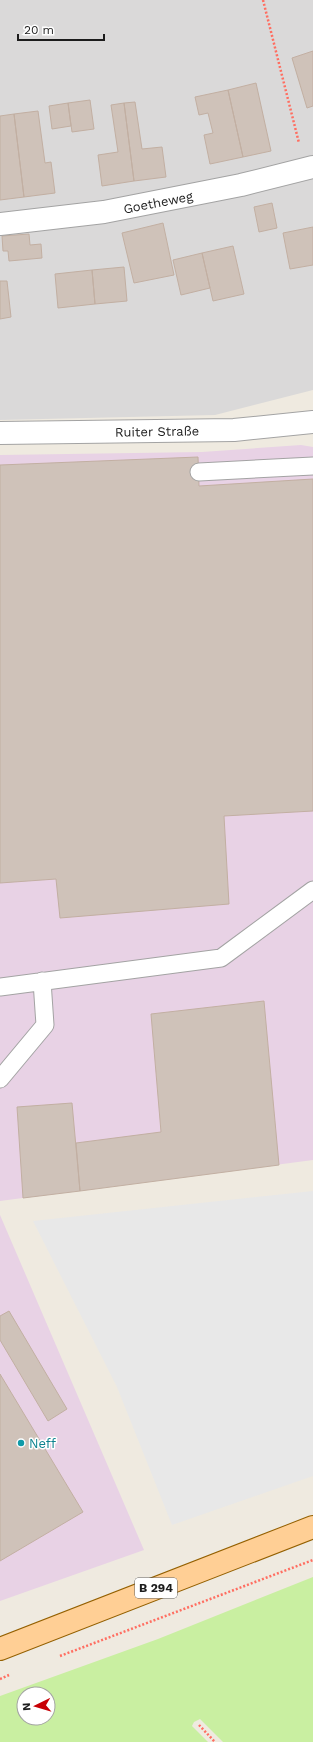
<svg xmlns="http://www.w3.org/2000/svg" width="313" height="1742" font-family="'Work Sans',sans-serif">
  <rect width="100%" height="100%" fill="#efeae0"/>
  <path fill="#dad9d9" d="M 0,0 L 313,0 L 313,390 L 215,415 L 0,420 Z"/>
  <path fill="#e8d2e5" d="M 301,445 L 313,447 L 313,1160 L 0,1201 L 0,455 L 202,452 Z
    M 0,1215 L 144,1550 L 0,1601 Z"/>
  <path fill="#c9efa1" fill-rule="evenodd" d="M 313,1577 L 313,1742 L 223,1742 L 200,1719 L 194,1722 L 192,1726 L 208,1742 L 0,1742 L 0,1696 L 158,1639 ZM 24,1694 L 48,1694 L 48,1718 L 24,1718 Z"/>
  <path fill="#e8e8e8" d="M 313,1191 L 313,1476 L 172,1525 L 117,1387 L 33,1221 Z"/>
  <path fill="#cfc2b9" stroke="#c2afa2" d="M 313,51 L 313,106 L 307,108 L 292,58 Z
    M 256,83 L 271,151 L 243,157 L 228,90 Z
    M 228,90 L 243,157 L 210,164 L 204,135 L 213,133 L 208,113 L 199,115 L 195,97 Z
    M 90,100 L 94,129 L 72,132 L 68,103 Z
    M 135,102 L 142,149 L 162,147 L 166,177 L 134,181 L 124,103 Z
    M 68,103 L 71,126 L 52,129 L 49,106 Z
    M 124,103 L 134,181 L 102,186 L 98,155 L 118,152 L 111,105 Z
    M 38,111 L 45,163 L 51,162 L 55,193 L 24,197 L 14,114 Z
    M 14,114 L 24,197 L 0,200 L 0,116 Z
    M 272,203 L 277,228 L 259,232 L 254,207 Z
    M 163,223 L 174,275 L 134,283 L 122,233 Z
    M 313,227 L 313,265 L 290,269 L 283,233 Z
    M 29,234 L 30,245 L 41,244 L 42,258 L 9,261 L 8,251 L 3,251 L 2,236 Z
    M 233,246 L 244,294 L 213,301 L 202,253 Z
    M 202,253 L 210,288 L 181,295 L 173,260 Z
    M 124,267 L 127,301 L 95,304 L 92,270 Z
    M 92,270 L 95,304 L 58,308 L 55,274 Z
    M 0,281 L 7,281 L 11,317 L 0,319 Z
    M 198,457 L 199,486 L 313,479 L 313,811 L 224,816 L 229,904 L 60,918 L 56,879 L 0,883 L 0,465 Z
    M 264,1001 L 279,1165 L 80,1191 L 76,1143 L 161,1132 L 151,1014 Z
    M 72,1103 L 80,1191 L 23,1198 L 17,1107 Z
    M 9,1311 L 67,1409 L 48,1421 L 0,1340 L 0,1316 Z
    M 0,1374 L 83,1512 L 0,1561 Z"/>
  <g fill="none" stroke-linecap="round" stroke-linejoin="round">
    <defs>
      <path id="service" d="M 199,472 L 313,466
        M 0,987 L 221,958 L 313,890
        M 0,1079 L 45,1025 L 42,981"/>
      <path id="minor" d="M 0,224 L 104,212 L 241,185 L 313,167
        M 0,433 L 234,430 L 313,422"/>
      <path id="primary" d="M 0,1649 L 313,1527"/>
    </defs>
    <use href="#service" stroke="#a3a3a3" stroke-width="19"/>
    <use href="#minor" stroke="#a3a3a3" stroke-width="24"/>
    <use href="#primary" stroke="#946000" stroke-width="24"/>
    <path stroke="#ff6e61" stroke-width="2.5" stroke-dasharray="2 2" stroke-linecap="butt" d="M 263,0 L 299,143
      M 60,1656 L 313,1560
      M 0,1679 L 9,1675
      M 199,1725 L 215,1742"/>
    <use href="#service" stroke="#fff" stroke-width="17"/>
    <use href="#minor" stroke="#fff" stroke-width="22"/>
    <use href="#primary" stroke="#ffcf95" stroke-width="22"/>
  </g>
  <circle fill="#0f9aa8" stroke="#fff" stroke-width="1.5" cx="21" cy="1443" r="4"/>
  <g text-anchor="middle" stroke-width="3" stroke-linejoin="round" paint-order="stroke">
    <rect fill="#fff" stroke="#606060" stroke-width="1" x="135" y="1578" width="42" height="20" rx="3"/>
    <g font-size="12" font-weight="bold" fill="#1c1c1c">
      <text x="156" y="1592">B 294</text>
    </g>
    <g font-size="13" fill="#1c1c1c" stroke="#fff">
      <text transform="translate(158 202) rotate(-11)" y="5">Goetheweg</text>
      <text transform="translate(157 431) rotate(-1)" y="5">Ruiter Straße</text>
    </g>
    <g font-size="13" fill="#0d838f" stroke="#fff" text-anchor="start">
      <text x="29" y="1448">Neff</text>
    </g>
  </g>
  <g transform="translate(36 1706) rotate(265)"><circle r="19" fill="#ffffff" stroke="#a4a4a4"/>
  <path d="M0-3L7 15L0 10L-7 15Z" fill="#c80005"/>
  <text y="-6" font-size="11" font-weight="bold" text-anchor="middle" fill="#1c1c1c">N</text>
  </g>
  <path d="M18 34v6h86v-6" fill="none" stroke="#1c1c1c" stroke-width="2"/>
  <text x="24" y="34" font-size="12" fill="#1c1c1c" stroke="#ffffff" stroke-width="3" paint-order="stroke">20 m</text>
</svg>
